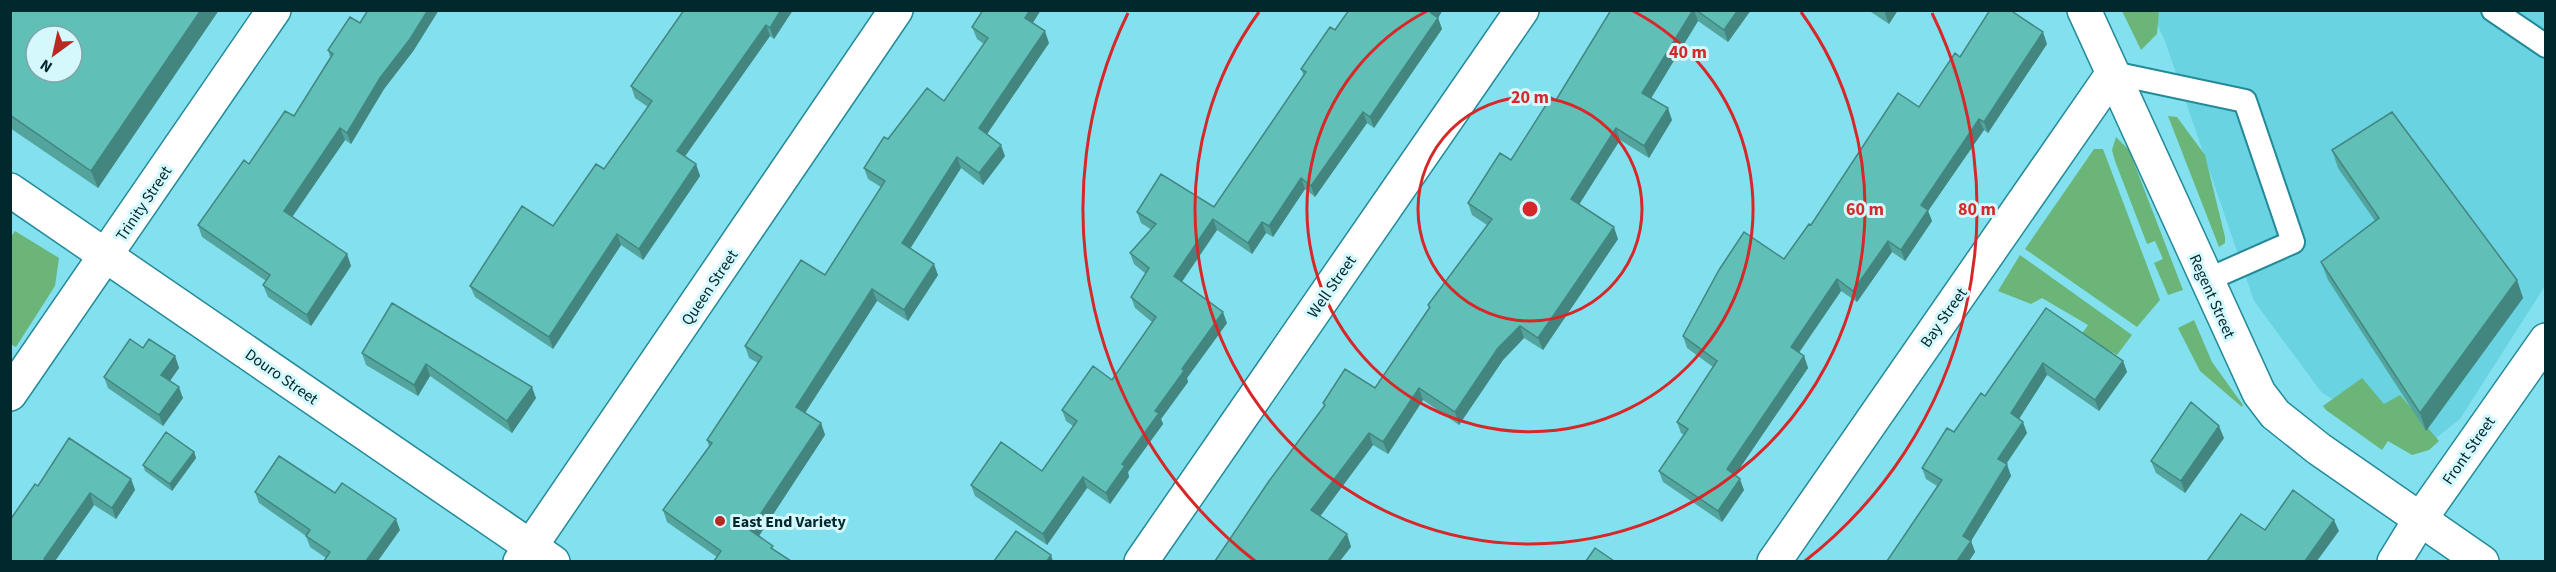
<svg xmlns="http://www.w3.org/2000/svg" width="2556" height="572" font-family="'Source Sans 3',sans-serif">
  <rect width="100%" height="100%" fill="#83e1ef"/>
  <path fill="#6ad3e2" d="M 2151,11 L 2545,11 L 2545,286 L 2460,419 L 2420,451 L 2322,393 L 2254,301 L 2165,41 Z"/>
  <path fill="#6ab577" d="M 2122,11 L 2159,11 L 2157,34 L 2141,50 Z
    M 2168,116 L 2177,117 L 2205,155 L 2225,237 L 2225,243 L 2219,247 Z
    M 2116,137 L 2129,150 L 2183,290 L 2168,295 L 2154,263 L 2163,259 L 2155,241 L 2147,244 L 2115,161 L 2112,150 Z
    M 2094,149 L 2103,149 L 2160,300 L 2137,327 L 2025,249 Z
    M 15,231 L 59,258 L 55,286 L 16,347 L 10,344 L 10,238 Z
    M 2020,255 L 2132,335 L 2117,355 L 2081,335 L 2088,325 L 2042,298 L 2031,304 L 1998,291 Z
    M 2194,320 L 2212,362 L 2243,405 L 2242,407 L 2200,371 L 2178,328 Z
    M 2362,378 L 2384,404 L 2400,395 L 2439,441 L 2429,450 L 2412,455 L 2388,441 L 2382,450 L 2326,410 L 2323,406 Z"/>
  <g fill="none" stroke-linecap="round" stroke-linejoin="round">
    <defs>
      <path id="service" d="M 2493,10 L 2546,46
        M 2113,73 L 2245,101 L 2293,242 L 2207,280"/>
      <path id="minor" d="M 2084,10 L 2259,393 L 2275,414 L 2319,449 L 2482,562
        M 10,394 L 274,10
        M 520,562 L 896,10
        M 1141,562 L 1522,10
        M 1774,562 L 2113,73"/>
      <path id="tertiary" d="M 10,190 L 553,562
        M 2394,562 L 2421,518 L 2546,340"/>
    </defs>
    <use href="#service" stroke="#248a98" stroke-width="26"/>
    <use href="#minor" stroke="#248a98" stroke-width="36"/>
    <use href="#tertiary" stroke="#248a98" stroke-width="36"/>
    <use href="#service" stroke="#fff" stroke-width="22"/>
    <use href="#minor" stroke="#fff" stroke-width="33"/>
    <use href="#tertiary" stroke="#fff" stroke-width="33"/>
  </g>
  <path fill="#53a49d" d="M 10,10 L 219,10 L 98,188 L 10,128 Z
    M 684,10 L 793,10 L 774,39 L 770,36 L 685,156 L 696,164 L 700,176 L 643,260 L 621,245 L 553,349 L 475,297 L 470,286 L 553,226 L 604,169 L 648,107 L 635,98 L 631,86 Z
    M 1611,10 L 1751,10 L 1728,42 L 1698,21 L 1651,98 L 1672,120 L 1649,158 L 1620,140 L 1579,204 L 1618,239 L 1543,350 L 1524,338 L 1503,360 L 1459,425 L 1423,400 L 1388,454 L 1373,445 L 1320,516 L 1347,534 L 1351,547 L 1215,561 L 1324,406 L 1323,403 L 1375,388 L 1429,308 L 1428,305 L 1487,225 L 1472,215 L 1468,203 L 1511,160 L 1556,100 Z
    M 1868,10 L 1898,10 L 1889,24 Z
    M 1438,18 L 1442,29 L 1374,128 L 1367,123 L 1315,197 L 1305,189 L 1273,237 L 1266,233 L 1252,254 L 1217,230 L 1182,282 L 1227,323 L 1187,378 L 1188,382 L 1161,419 L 1163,424 L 1128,472 L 1129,477 L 1110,504 L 1087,488 L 1047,545 L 975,496 L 971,485 L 1042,471 L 1073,426 L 1066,421 L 1062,410 L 1112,380 L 1152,322 L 1135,308 L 1131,297 L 1146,274 L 1134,264 L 1130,253 L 1152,230 L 1141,223 L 1137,212 L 1214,207 L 1304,76 L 1301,69 L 1335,30 Z
    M 360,23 L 414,50 L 384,89 L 351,144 L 345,140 L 292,217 L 347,254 L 351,266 L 311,326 L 268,297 L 263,285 L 266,281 L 202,237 L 198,225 L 249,164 L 294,116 L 330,57 L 328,50 Z
    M 1033,23 L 1049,43 L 987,134 L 1005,156 L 983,185 L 961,168 L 910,249 L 938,275 L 908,321 L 877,301 L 805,413 L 821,423 L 825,435 L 759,536 L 717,557 L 667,522 L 663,510 L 709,446 L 707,440 L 758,363 L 749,358 L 745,346 L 825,275 L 881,187 L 868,179 L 864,168 L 888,139 L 944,101 L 984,44 L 977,39 L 972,27 Z
    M 2047,44 L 1988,133 L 1984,130 L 1928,211 L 1932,221 L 1905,261 L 1892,252 L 1857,302 L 1841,291 L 1799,353 L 1804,356 L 1808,368 L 1735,475 L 1744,490 L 1722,522 L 1663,482 L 1659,471 L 1684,435 L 1681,433 L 1677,422 L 1713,367 L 1687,348 L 1683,336 L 1784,259 L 1811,225 L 1919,107 L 1960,57 Z
    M 2332,150 L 2517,280 L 2523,298 L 2426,431 L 2328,280 L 2321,262 L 2375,221 L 2338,168 Z
    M 392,303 L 536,398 L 512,433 L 430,376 L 418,396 L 366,365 L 362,353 Z
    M 2046,308 L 2123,361 L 2127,372 L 2099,411 L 2047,375 L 2019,419 L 2027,433 L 2006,464 L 2011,476 L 1971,541 L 1975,552 L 1969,561 L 1887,561 L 1937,486 L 1926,479 L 1922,468 L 1954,432 L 1985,396 Z
    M 143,348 L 175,356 L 179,368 L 170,381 L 183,398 L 163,426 L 108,388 L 104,377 Z
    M 2224,438 L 2185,493 L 2156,473 L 2151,461 Z
    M 194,452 L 196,458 L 172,491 L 145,471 L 143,465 Z
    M 131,479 L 135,490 L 116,519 L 94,505 L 55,561 L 10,561 L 38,486 Z
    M 255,492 L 335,493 L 400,530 L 326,558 L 310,547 L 306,536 L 259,503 Z"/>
  <path fill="#438680" d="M 201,10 L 219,10 L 98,188 L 91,171 Z
    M 428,10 L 439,10 L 414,50 L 384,89 L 351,144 L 347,133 L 380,78 Z
    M 781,10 L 793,10 L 774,39 L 770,28 Z
    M 1030,10 L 1041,10 L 1029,29 L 1025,18 Z
    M 1432,10 L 1443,10 L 1438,18 L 1442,29 L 1374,128 L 1370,117 Z
    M 1693,10 L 1694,10 L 1698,21 L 1647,105 L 1642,93 Z
    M 1738,10 L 1751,10 L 1728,42 L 1724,30 Z
    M 1886,10 L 1898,10 L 1889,24 L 1885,13 Z
    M 766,25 L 770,36 L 681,162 L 677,151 Z
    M 1045,31 L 1049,43 L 983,140 L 979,128 Z
    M 2043,32 L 2047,44 L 1988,133 L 1984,122 Z
    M 1668,108 L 1672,120 L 1649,158 L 1644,146 Z
    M 1363,112 L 1367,123 L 1315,197 L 1311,186 Z
    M 1979,119 L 1984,130 L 1928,211 L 1932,221 L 1905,261 L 1901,250 L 1921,205 Z
    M 340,128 L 345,140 L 288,223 L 284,211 Z
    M 1616,128 L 1620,140 L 1575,211 L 1571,199 Z
    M 1001,145 L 1005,156 L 983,185 L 979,173 Z
    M 957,157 L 961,168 L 906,255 L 902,243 Z
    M 696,164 L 700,176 L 643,260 L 639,249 Z
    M 1301,178 L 1305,189 L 1273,237 L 1269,226 Z
    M 1213,219 L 1217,230 L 1178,287 L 1174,276 Z
    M 1262,222 L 1266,233 L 1252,254 L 1248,243 Z
    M 1614,227 L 1618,239 L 1543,350 L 1538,338 Z
    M 617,234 L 621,245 L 553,349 L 549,337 Z
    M 1888,241 L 1892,252 L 1857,302 L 1853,291 Z
    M 347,254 L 351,266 L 311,326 L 307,315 Z
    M 934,264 L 938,275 L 908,321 L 904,310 Z
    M 1837,279 L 1841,291 L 1795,358 L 1791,347 Z
    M 2517,280 L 2523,298 L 2426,431 L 2420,413 Z
    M 872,289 L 877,301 L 801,419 L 796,407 Z
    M 1223,312 L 1227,323 L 1187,378 L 1188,382 L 1161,419 L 1163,424 L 1128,472 L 1129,477 L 1110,504 L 1106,493 L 1122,464 L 1182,369 Z
    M 1520,326 L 1524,338 L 1503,360 L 1459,425 L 1455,412 L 1498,348 Z
    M 175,356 L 179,368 L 166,386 L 161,375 Z
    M 1804,356 L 1808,368 L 1731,481 L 1727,469 Z
    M 2123,361 L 2127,372 L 2099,411 L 2095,400 Z
    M 2043,363 L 2047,375 L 2015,425 L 2011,413 Z
    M 426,364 L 430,376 L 418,396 L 414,385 Z
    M 179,387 L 183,398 L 163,426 L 159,415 Z
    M 532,387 L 536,398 L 512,433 L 507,421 Z
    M 1419,388 L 1423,400 L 1388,454 L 1383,442 Z
    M 2023,422 L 2027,433 L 2002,470 L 1998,459 Z
    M 821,423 L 825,435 L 755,542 L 750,530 Z
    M 2219,426 L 2224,438 L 2185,493 L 2181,481 Z
    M 1369,433 L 1373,445 L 1316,522 L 1311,510 Z
    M 194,452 L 196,458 L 172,491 L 170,484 Z
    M 2007,464 L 2011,476 L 1971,541 L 1975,552 L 1969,561 L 1957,561 L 1963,536 Z
    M 1083,477 L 1087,488 L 1047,545 L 1043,534 Z
    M 131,479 L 135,490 L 116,519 L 112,508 Z
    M 1740,479 L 1744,490 L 1722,522 L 1718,511 Z
    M 90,493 L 94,505 L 55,561 L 45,561 L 44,559 Z
    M 396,519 L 400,530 L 378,561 L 366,561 Z
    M 2334,520 L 2339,531 L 2317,561 L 2305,561 Z
    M 1347,534 L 1351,547 L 1340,561 L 1328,561 Z
    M 1051,555 L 1053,561 L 1047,561 Z"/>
  <path fill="#60bfb7" stroke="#438680" stroke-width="1.5" fill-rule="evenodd" d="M 10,10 L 201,10 L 91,171 L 10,115 ZM 36,36 L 72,36 L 72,72 L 36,72 Z
    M 368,10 L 428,10 L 410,39 L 380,78 L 347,133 L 340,128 L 284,211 L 347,254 L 307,315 L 263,285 L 270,275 L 198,225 L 244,160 L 249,164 L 285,111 L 294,116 L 333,54 L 328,50 L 350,17 L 360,23 Z
    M 684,10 L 781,10 L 770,28 L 766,25 L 677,151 L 696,164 L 639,249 L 617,234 L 549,337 L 470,286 L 522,206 L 553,226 L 596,164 L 604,169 L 652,101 L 631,86 Z
    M 983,10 L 1030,10 L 1025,18 L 1045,31 L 979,128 L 1001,145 L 979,173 L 957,157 L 902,243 L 934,264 L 904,310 L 872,289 L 796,407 L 821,423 L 750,530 L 773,546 L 771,548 L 791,561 L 714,561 L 721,551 L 663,510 L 712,443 L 707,440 L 762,357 L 745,346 L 801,260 L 825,275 L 885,181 L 864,168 L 884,137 L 888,139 L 927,88 L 944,101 L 988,38 L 972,27 Z
    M 1349,10 L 1432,10 L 1431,13 L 1438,18 L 1370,117 L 1363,112 L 1311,186 L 1301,178 L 1269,226 L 1262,222 L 1248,243 L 1213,219 L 1174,276 L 1223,312 L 1182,369 L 1184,371 L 1155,411 L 1159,413 L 1122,464 L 1125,466 L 1106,493 L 1083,477 L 1043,534 L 971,485 L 1001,442 L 1042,471 L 1077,421 L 1062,410 L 1093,366 L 1112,380 L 1156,317 L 1131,297 L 1149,268 L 1130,253 L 1156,224 L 1137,212 L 1161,174 L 1214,207 L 1306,72 L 1301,69 L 1330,27 L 1335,30 Z
    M 1611,10 L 1693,10 L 1642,93 L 1668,108 L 1644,146 L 1616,128 L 1571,199 L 1614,227 L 1538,338 L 1520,326 L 1498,348 L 1455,412 L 1419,388 L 1383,442 L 1369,433 L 1311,510 L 1347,534 L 1328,561 L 1215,561 L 1269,481 L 1325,405 L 1323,403 L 1345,369 L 1375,388 L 1430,307 L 1428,305 L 1492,219 L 1468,203 L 1500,153 L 1511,160 L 1551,97 L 1556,100 Z
    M 1696,10 L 1738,10 L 1724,30 Z
    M 1990,10 L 2010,10 L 2043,32 L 1984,122 L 1979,119 L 1921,205 L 1928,210 L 1901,250 L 1888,241 L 1853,291 L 1837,279 L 1791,347 L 1804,356 L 1727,469 L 1740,479 L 1718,511 L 1659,471 L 1688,429 L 1677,422 L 1717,361 L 1683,336 L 1719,270 L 1744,232 L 1784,259 L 1809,224 L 1811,225 L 1898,93 L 1919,107 L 1955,53 L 1960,57 Z
    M 2392,112 L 2517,280 L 2420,413 L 2321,262 L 2379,218 L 2332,150 Z
    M 392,303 L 532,387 L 507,421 L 426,364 L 414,385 L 362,353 Z
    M 2046,308 L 2123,361 L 2095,400 L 2043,363 L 2011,413 L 2023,422 L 1998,459 L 2007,464 L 1963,536 L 1971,541 L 1957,561 L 1887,561 L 1942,480 L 1922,468 L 1947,428 L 1954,432 L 1981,393 L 1985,396 Z
    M 130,339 L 143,348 L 149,339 L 175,356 L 161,375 L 179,387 L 159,415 L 104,377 Z
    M 2191,402 L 2219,426 L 2181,481 L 2151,461 Z
    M 166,432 L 194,452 L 170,484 L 143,465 Z
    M 69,438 L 131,479 L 112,508 L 90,493 L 44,559 L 48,561 L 10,561 L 10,520 L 35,484 L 38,486 Z
    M 279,456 L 335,493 L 342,483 L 396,519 L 366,561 L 324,561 L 330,552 L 306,536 L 310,530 L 255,492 Z
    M 2293,490 L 2334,520 L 2305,561 L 2207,561 L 2241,514 L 2265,530 Z
    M 1016,531 L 1051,555 L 1047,561 L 994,561 Z
    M 1595,548 L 1614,561 L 1586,561 Z"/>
  <g fill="none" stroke="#d62828" stroke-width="3">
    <circle cx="1530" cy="209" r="112"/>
    <path d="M1633 11A223 223 0 1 1 1427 11"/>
    <path d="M1801 12A335 335 0 1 1 1259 12"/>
    <path d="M1255 561A447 447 0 0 1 1128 13M1932 13A447 447 0 0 1 1805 561"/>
  </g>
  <circle fill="#b82922" stroke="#d5f8fd" stroke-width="2" cx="720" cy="521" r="6"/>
  <g text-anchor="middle" stroke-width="6" stroke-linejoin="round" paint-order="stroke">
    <g font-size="16" fill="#00282d" stroke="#d5f8fd">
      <text transform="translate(143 203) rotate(-56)" y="6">Trinity Street</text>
      <text transform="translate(1331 286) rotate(-55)" y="6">Well Street</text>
      <text transform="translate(709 287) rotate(-56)" y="6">Queen Street</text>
      <text transform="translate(2213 296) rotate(66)" y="6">Regent Street</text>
      <text transform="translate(1943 317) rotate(-55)" y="6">Bay Street</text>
      <text transform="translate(282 376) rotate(35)" y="6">Douro Street</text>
      <text transform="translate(2468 450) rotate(-55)" y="6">Front Street</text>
    </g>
    <g font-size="16" font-weight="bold" fill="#00282d" stroke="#d5f8fd" text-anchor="start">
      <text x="732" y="527">East End Variety</text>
    </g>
  </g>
  <circle cx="1530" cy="209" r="9" fill="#d62828" stroke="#d5f8fd" stroke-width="3"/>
  <g font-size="18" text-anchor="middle" font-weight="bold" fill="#d62828" stroke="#d5f8fd" stroke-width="6" stroke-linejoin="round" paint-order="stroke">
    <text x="1688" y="58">40 m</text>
    <text x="1530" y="103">20 m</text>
    <text x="1865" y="215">60 m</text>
    <text x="1977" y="215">80 m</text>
  </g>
  <rect width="2556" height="572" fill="none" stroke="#00282d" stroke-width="24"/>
  <g transform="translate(54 54) rotate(213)"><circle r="28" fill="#d5f8fd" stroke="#80a5aa" stroke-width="1.5"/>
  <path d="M0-4.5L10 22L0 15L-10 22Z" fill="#b82922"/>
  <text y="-9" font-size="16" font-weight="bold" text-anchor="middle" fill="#00282d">N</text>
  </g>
</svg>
